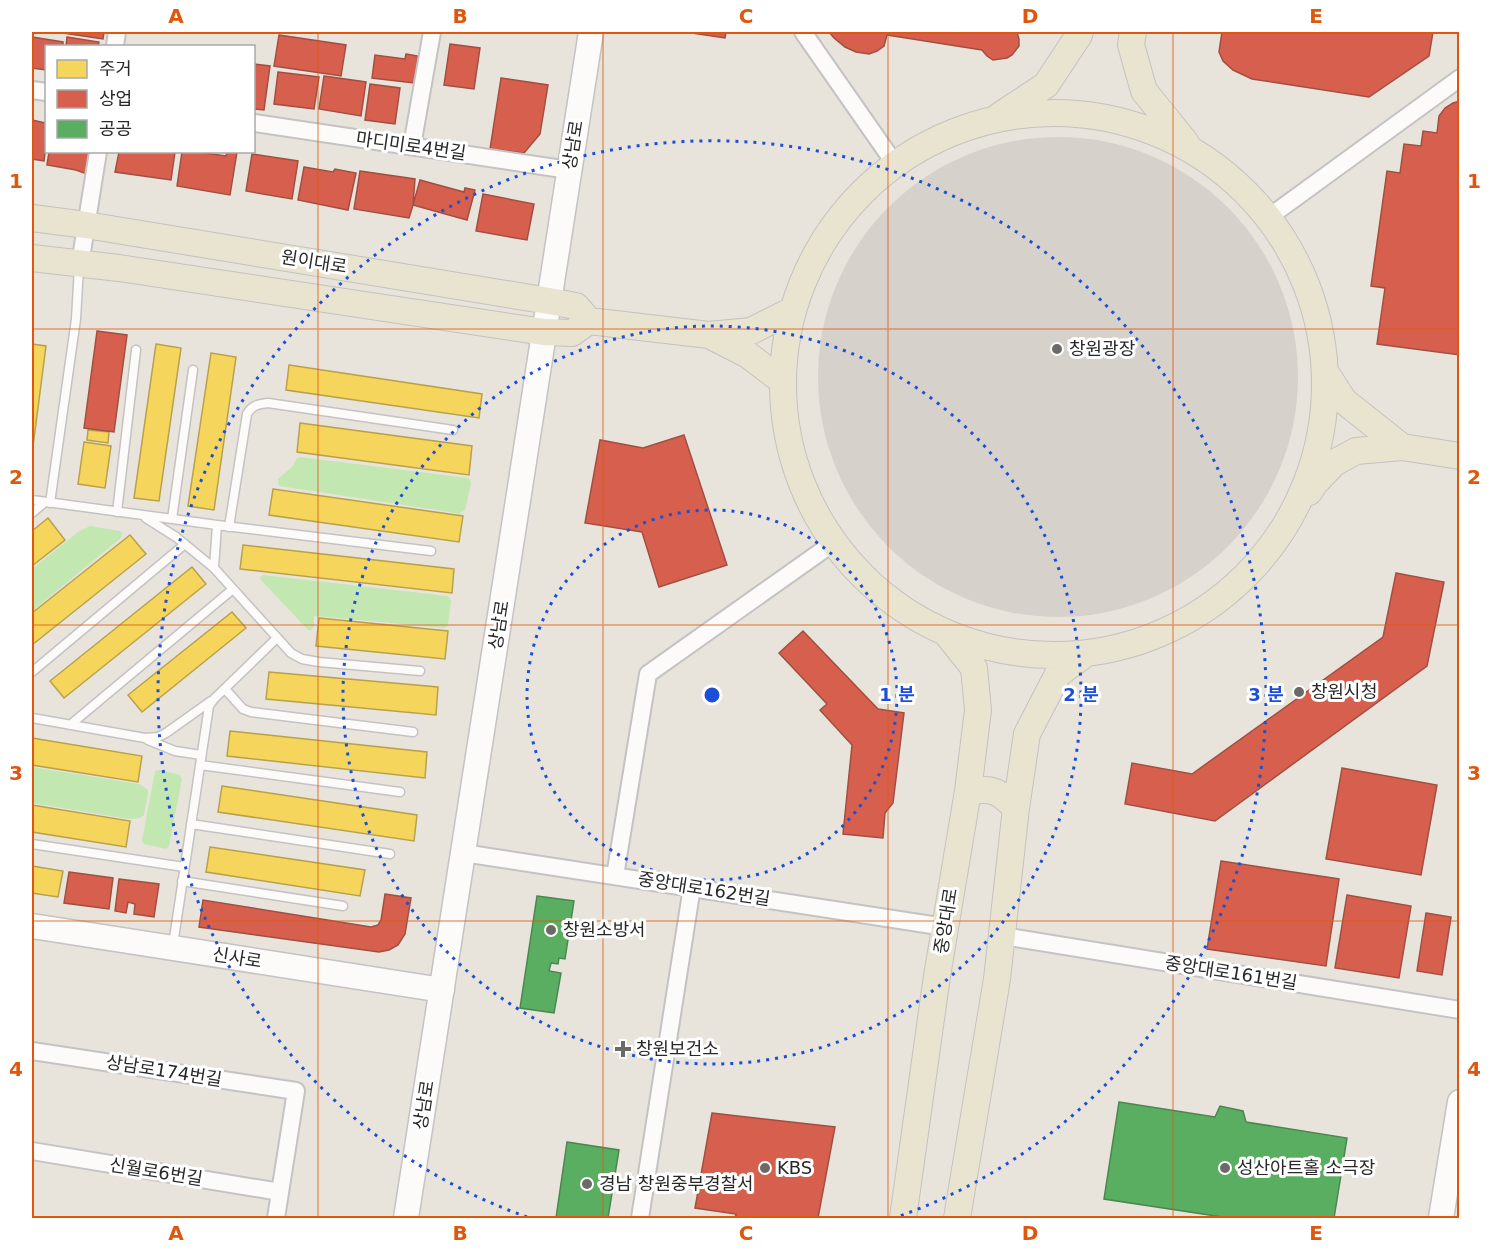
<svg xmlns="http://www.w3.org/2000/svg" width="1491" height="1250" font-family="'DejaVu Sans','Noto Sans KR',sans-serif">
  <rect width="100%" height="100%" fill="#e8e4dc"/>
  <path fill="#c2e7b1" d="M 300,457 L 468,478 L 470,480 L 471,484 L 465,510 L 459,514 L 450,512 L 279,486 L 278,479 L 293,466 L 297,458 Z
    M 90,526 L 120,531 L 122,533 L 121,538 L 32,611 L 32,569 L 78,532 Z
    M 263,575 L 448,596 L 451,600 L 448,626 L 444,628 L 317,616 L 314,617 L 314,627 L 311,630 L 308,630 L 261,580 L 260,577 Z
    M 32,767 L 139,784 L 144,787 L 148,790 L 148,794 L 144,815 L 140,818 L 128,819 L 32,803 Z
    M 159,770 L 180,775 L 182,779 L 169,846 L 166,849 L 144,844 L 142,840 L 155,771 Z"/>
  <path fill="#d6d2cb" d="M818 377a240 240 0 1 1 480 0a240 240 0 1 1-480 0Z"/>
  <path fill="#f6d55c" stroke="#b8a14c" stroke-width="1.5" d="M 32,344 L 46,346 L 32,454 Z
    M 156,344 L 181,348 L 159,501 L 134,498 Z
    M 211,353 L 236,357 L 214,510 L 188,506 Z
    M 289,365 L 482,394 L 479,418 L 286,390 Z
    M 300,423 L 472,446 L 469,475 L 297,452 Z
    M 88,430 L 109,432 L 108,443 L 87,440 Z
    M 84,442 L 111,446 L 105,488 L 78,484 Z
    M 273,489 L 463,516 L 459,542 L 269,515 Z
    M 48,518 L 65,540 L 32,566 L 32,531 Z
    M 130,535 L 146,554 L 32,645 L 32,613 Z
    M 243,545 L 454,569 L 452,593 L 240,569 Z
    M 192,567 L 206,584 L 64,698 L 50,681 Z
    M 232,612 L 246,628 L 142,712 L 128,695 Z
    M 319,618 L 448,631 L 445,659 L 316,646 Z
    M 269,672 L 438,687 L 436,715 L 266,699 Z
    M 230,731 L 427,752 L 425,778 L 227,756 Z
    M 32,738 L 142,756 L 138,782 L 32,765 Z
    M 222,786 L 417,815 L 414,841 L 218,812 Z
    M 32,805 L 130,821 L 126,847 L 32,832 Z
    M 210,847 L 365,870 L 360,896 L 206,872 Z
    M 32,866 L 63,871 L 58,897 L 32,893 Z"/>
  <path fill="#d6604d" stroke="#a24f42" stroke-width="1.5" d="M 56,32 L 104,32 L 103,39 Z
    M 685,32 L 726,32 L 725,38 Z
    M 829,32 L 1017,32 L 1019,39 L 1019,46 L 1012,55 L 1007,58 L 993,60 L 987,56 L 982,50 L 887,35 L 884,46 L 877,51 L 869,54 L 856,52 L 845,47 L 834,38 Z
    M 1222,32 L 1433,32 L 1429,56 L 1369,97 L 1252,79 L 1233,70 L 1223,61 L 1219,52 Z
    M 279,35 L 346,45 L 341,76 L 274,66 Z
    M 32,37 L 63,42 L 63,46 L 46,46 L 46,70 L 32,68 Z
    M 67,37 L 99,42 L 98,46 L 66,46 Z
    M 450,44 L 480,48 L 474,89 L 444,85 Z
    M 406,54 L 418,56 L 414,83 L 372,78 L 375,55 L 405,59 Z
    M 254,64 L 270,66 L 264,110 L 254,109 Z
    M 278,72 L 319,77 L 314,109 L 274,104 Z
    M 324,76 L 366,82 L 361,116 L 319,109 Z
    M 501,78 L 548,85 L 540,134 L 524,153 L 490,149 Z
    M 370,84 L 400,88 L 395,124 L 365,120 Z
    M 1460,101 L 1460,355 L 1377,344 L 1385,288 L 1371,286 L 1387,171 L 1400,173 L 1404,144 L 1421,146 L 1423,131 L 1437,133 L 1439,116 L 1445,108 L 1453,103 Z
    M 32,120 L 46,123 L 46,145 L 44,161 L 32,159 Z
    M 49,152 L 92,152 L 88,172 L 84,173 L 76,170 L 47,165 Z
    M 119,152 L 175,152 L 171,180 L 115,172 Z
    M 182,152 L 198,152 L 226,156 L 227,152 L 237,152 L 230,195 L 177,186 Z
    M 252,154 L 298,161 L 292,199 L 246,191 Z
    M 304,167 L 333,172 L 335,169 L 356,173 L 348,210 L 298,200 Z
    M 360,171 L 415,179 L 413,205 L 409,218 L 354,209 Z
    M 420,180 L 464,192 L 465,188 L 475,190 L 467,220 L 413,205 Z
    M 483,194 L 534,204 L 527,240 L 476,231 Z
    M 97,331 L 127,335 L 114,432 L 84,428 Z
    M 684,435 L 727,565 L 659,587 L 642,532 L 585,523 L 600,440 L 643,448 Z
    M 1396,573 L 1444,582 L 1427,666 L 1215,821 L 1125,804 L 1132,763 L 1192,774 L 1383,637 Z
    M 803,631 L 878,709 L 904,713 L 893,803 L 885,813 L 883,838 L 843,834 L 852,745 L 820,710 L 827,704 L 779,653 Z
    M 1342,768 L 1437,785 L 1421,875 L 1326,859 Z
    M 1221,861 L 1339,879 L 1326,966 L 1207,949 Z
    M 69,872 L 113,878 L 109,909 L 64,903 Z
    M 119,879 L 159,884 L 154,917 L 134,914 L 135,904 L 128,902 L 126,913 L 115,911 Z
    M 385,894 L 411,898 L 405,934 L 398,945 L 389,950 L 379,952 L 199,927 L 203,900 L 371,927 L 378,925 L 381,920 Z
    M 1347,895 L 1411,906 L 1399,978 L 1335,968 Z
    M 1426,913 L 1451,917 L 1442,975 L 1417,971 Z
    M 712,1113 L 835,1127 L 818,1218 L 735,1218 L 736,1214 L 695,1208 Z"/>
  <path fill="#5aae61" stroke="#4b8650" stroke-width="1.5" d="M 537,896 L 574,901 L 565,959 L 559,958 L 558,964 L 551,963 L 549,971 L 561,973 L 554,1013 L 520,1008 Z
    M 1119,1102 L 1215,1117 L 1220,1106 L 1243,1111 L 1246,1122 L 1347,1138 L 1334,1218 L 1229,1218 L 1104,1199 Z
    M 567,1142 L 619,1150 L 608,1218 L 556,1218 Z"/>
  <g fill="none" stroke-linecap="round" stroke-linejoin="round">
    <defs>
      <path id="lane" d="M 32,500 L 217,525 L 431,551
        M 50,503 L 76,319 L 79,267
        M 117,512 L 136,350
        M 32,513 L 45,502
        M 146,518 L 176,537 L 214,568 L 291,653 L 302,659 L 319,662 L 420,671
        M 172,519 L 193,370
        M 229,527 L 247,414 C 252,405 259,404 268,403 L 453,430
        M 214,568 L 217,525
        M 32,672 L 185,544
        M 225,689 L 243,709 L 251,712 L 413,732
        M 32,718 L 145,738 L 158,737 L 166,733 L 211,701
        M 70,725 L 233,589
        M 148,740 L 175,751 L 201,755
        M 200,765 L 400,792
        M 191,824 L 390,854
        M 32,844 L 184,867
        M 182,881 L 343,906
        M 173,945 L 209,706 L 214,699 L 277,638"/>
      <path id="street" d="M 803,32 L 895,164
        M 115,46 L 117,32
        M 32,90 L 46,92
        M 254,123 L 569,170
        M 412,146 L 432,32
        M 1269,217 L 1460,78
        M 80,264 L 98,152
        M 463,853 L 945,927
        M 615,876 L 648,674 L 833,543
        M 1003,936 L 1460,1010
        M 32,1051 L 296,1091 L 276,1218
        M 32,1151 L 280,1192
        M 640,1218 L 692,887"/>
      <path id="secondary" d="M 32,926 L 442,990
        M 406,1218 L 591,32
        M 1441,1218 L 1460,1102"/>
      <path id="primary" d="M 1133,32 L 1131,45 L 1144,91 L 1186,143
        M783 384a271 271 0 1 1 542 0a271 271 0 1 1-542 0Z
        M 999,116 L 1046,85 L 1079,35 L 1080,32
        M 32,218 L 86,225 L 549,301 L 576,306 L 589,321
        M 32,258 L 119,268 L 544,332 L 572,333 L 589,321 L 709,335 L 751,331 L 793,310
        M 709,335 L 748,355 L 782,381
        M 1326,373 L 1344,401 L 1402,447
        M 1309,492 L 1315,483 L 1334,463 L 1356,451 L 1402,447 L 1460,456
        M 968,791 C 994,788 997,790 1016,808
        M 903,1218 L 937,976 L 968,791 L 978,710 L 974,668 L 946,633
        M 957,1218 L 997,979 L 1016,808 L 1027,734 L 1058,674 L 1087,653"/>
    </defs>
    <use href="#lane" stroke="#c4c2c3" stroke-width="11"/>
    <use href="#street" stroke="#c4c2c3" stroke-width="20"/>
    <use href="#secondary" stroke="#c4c2c3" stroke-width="27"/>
    <use href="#primary" stroke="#c4c2bf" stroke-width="28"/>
    <use href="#lane" stroke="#fcfbfa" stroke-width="8"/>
    <use href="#street" stroke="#fcfbfa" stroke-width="16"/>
    <use href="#secondary" stroke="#fcfbfa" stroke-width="24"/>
    <use href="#primary" stroke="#e8e4d0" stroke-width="26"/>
  </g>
  <path fill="none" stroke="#de570d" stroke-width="1.5" stroke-opacity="0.55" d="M 318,32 L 318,1218M 603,32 L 603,1218M 888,32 L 888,1218M 1173,32 L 1173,1218M 32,329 L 1460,329M 32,625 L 1460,625M 32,921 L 1460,921"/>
  <g fill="none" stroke="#1d4ed8" stroke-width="3" stroke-dasharray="3 6">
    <circle cx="712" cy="695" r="185"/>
    <circle cx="712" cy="695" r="369"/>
    <path d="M527 1217A554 554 0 1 1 897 1217"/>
  </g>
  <g fill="#6b6a67" stroke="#fff" stroke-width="2">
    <circle cx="1057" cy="349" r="6"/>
    <circle cx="1299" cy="692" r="6"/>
    <circle cx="551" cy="930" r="6"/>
    <path d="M620 1040h6v6h6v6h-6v6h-6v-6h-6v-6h6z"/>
    <circle cx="765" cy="1168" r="6"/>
    <circle cx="1225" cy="1168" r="6"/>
    <circle cx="587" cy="1184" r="6"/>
  </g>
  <g text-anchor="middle" stroke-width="6" stroke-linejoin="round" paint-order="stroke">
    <g font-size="18" fill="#282828" stroke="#fff">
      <text transform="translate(573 145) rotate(-81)" y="6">상남로</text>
      <text transform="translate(411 146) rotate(8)" y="6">마디미로4번길</text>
      <text transform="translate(314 262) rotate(9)" y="6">원이대로</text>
      <text transform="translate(499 625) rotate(-81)" y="6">상남로</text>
      <text transform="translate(704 889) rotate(9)" y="6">중앙대로162번길</text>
      <text transform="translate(946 921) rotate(-81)" y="6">중앙대로</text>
      <text transform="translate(237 958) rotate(9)" y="6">신사로</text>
      <text transform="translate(1231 973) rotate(9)" y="6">중앙대로161번길</text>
      <text transform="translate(164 1071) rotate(9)" y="6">상남로174번길</text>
      <text transform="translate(424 1105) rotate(-81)" y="6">상남로</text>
      <text transform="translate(156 1172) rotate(9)" y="6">신월로6번길</text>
    </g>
    <g font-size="18" fill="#282828" stroke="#fff" text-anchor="start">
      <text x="1069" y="355">창원광장</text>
      <text x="1311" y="698">창원시청</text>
      <text x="563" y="936">창원소방서</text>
      <text x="636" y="1055">창원보건소</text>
      <text x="777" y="1174">KBS</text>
      <text x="1237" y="1174">성산아트홀 소극장</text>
      <text x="599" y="1190">경남 창원중부경찰서</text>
    </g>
  </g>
  <circle cx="712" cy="695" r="9" fill="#1d4ed8" stroke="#fff" stroke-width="3"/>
  <g font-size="18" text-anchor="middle" font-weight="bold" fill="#1d4ed8" stroke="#fff" stroke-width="6" stroke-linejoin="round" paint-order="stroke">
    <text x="897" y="701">1 분</text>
    <text x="1081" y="701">2 분</text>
    <text x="1266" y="701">3 분</text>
  </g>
  <rect width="1491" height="1250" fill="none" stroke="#ffffff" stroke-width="66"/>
  <rect x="45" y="45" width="210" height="108" fill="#ffffff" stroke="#a9a9a9" stroke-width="1.5"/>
  <rect x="57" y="60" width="30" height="18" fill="#f6d55c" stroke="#a9a9a9" stroke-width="1.5"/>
  <text x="99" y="75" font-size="18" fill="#282828">주거</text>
  <rect x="57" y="90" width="30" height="18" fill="#d6604d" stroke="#a9a9a9" stroke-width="1.5"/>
  <text x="99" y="105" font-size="18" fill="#282828">상업</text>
  <rect x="57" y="120" width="30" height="18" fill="#5aae61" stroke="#a9a9a9" stroke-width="1.5"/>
  <text x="99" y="135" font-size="18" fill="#282828">공공</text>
  <rect x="33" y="33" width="1425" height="1184" fill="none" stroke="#de570d" stroke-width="2"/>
  <g font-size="20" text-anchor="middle" font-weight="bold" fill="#de570d">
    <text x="176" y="23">A</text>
    <text x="460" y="23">B</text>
    <text x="746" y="23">C</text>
    <text x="1030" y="23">D</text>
    <text x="1316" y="23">E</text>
    <text x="16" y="188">1</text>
    <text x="1474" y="188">1</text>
    <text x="16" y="484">2</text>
    <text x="1474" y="484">2</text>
    <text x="16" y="780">3</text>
    <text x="1474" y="780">3</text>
    <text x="16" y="1076">4</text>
    <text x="1474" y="1076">4</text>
    <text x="176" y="1240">A</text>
    <text x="460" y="1240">B</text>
    <text x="746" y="1240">C</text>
    <text x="1030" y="1240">D</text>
    <text x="1316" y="1240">E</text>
  </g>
</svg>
